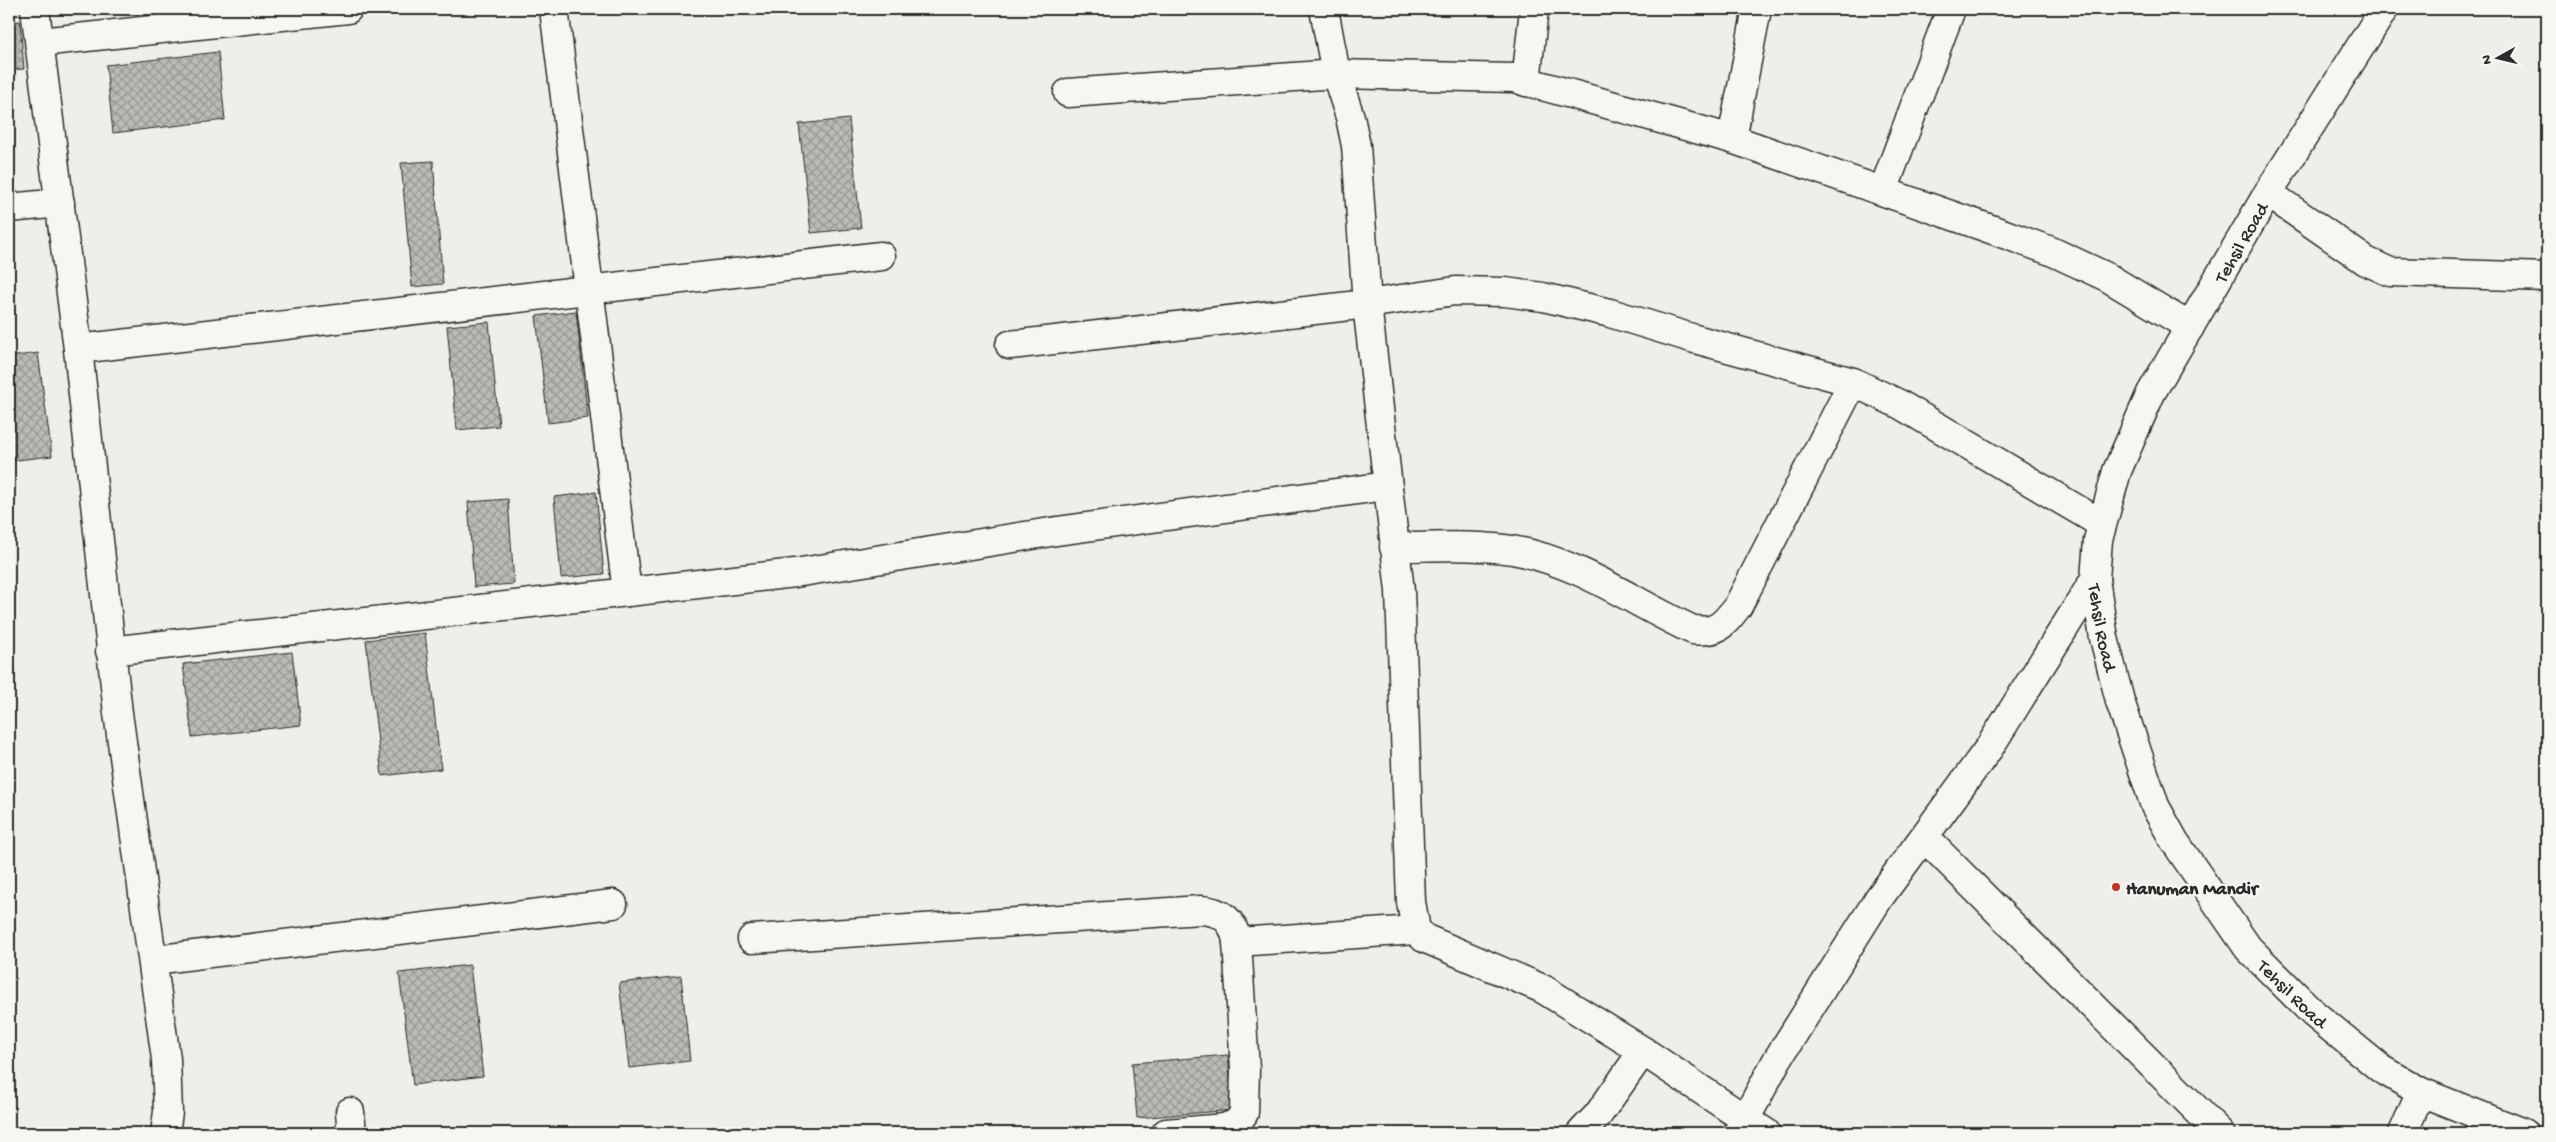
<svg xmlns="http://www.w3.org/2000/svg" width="2556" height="1142" font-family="'Gochi Hand',sans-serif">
  <defs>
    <pattern id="building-cross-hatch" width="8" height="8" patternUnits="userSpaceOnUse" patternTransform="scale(1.25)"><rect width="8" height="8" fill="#babab7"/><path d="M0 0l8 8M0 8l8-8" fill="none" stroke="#979795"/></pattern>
  </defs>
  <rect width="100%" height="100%" fill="#eeeeea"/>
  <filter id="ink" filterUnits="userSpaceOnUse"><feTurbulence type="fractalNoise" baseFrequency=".02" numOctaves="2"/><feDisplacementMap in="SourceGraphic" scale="10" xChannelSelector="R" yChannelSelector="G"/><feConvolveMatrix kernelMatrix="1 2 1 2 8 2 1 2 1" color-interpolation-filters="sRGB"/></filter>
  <g filter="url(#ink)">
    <path fill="url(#building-cross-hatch)" stroke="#2b2b2b" d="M 20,21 L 24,69 L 9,70 L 9,22 Z
      M 218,52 L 225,120 L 113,133 L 106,65 Z
      M 849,119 L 861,228 L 811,233 L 799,124 Z
      M 433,161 L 443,284 L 412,287 L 401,163 Z
      M 576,311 L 588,418 L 548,423 L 536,316 Z
      M 489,322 L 499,426 L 457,430 L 447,326 Z
      M 38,353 L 52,456 L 9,461 L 9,357 Z
      M 596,492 L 604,574 L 561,578 L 554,497 Z
      M 508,499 L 514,584 L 474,587 L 468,502 Z
      M 425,633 L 441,769 L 382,776 L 366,640 Z
      M 292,652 L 301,725 L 192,737 L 183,664 Z
      M 470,965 L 483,1076 L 413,1085 L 399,973 Z
      M 681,976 L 690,1061 L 629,1068 L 619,983 Z
      M 1228,1055 L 1233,1110 L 1137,1118 L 1132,1063 Z"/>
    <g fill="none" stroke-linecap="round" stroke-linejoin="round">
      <defs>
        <g id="street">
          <path d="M 35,9 L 78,349 L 118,713 L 166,1059 L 168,1112 L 165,1133"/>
          <path d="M 554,9 L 627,592"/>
          <path d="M 1324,9 L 1336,74 L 1350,117 L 1356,146 L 1367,304 L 1400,591 L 1411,902 L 1416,930 L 1424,938 L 1543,989 L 1643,1051 L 1766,1133"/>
          <path id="s1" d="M 2384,9 L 2268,193 L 2151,393 L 2117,471 L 2098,540 L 2095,579 L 2104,638 L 2120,701 L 2155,806 L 2175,842 L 2248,948 L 2314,1014 L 2380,1068 L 2421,1092 L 2524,1133"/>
          <path d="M 40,42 L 348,9"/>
          <path d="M 1526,82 L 1534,9"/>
          <path d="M 1068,93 L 1336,74 L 1514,78 L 1732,139 L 1985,227 L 2051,251 L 2107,277 L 2190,327"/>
          <path d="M 1732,139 L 1757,9"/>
          <path d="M 1883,191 L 1951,9"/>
          <path d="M 2268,193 L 2366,261 L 2390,272 L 2547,277"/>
          <path d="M 9,208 L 60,203"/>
          <path d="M 1010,345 L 1367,304 L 1455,291 L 1505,292 L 1543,297 L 1610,313 L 1695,339 L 1853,382 L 1899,404 L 2102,524"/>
          <path d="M 78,349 L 881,256"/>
          <path d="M 1394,547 C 1433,547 1474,544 1512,550 C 1578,561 1634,603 1693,630 C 1718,633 1723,625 1738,606 L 1853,382"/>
          <path d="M 110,651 L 795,573 L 1057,531 L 1387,486"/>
          <path d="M 1924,837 L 2220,1133"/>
          <path d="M 752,939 L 1201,910 C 1222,911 1234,921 1237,942 L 1245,1069 L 1244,1113 L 1237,1123 L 1224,1128 L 1166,1133"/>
          <path d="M 1237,942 L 1416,930"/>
          <path d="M 153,960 L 613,904"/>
          <path d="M 350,1112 L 352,1133"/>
          <path d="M 1581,1133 L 1598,1115 L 1643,1051"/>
          <path d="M 1738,1133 L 1777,1060 L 1879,898 L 1989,748 L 2095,579"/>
          <path d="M 2403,1133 L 2421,1092"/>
        </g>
      </defs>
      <use href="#street" stroke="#2b2b2b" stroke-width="31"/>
      <use href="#street" stroke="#f6f6f2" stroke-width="28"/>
    </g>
  </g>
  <circle fill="#c8321e" stroke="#f6f6f2" stroke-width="2" cx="2116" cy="887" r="5"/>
  <g text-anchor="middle" stroke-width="4.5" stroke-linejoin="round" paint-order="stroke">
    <g font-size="19" fill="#2b2b2b" stroke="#f6f6f2">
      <text transform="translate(2240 242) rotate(-60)" y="7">Tehsil Road</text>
      <text dy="7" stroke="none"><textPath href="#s1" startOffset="694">Tehsil Road</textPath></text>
      <text dy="7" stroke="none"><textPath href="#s1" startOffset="1114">Tehsil Road</textPath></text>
    </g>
    <g font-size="19" font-weight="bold" fill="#2b2b2b" stroke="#f6f6f2" text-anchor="start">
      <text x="2126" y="894">Hanuman Mandir</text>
    </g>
  </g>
  <rect width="2556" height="1142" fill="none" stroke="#f6f6f2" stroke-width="30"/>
  <rect x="15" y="15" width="2526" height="1112" fill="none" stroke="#2b2b2b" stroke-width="2" filter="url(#ink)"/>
  <g transform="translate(2498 58) rotate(262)" stroke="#f6f6f2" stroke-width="4" paint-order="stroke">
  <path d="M0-4L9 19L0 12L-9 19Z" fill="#2b2b2b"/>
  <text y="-8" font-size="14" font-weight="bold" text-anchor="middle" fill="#2b2b2b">N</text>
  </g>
</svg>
